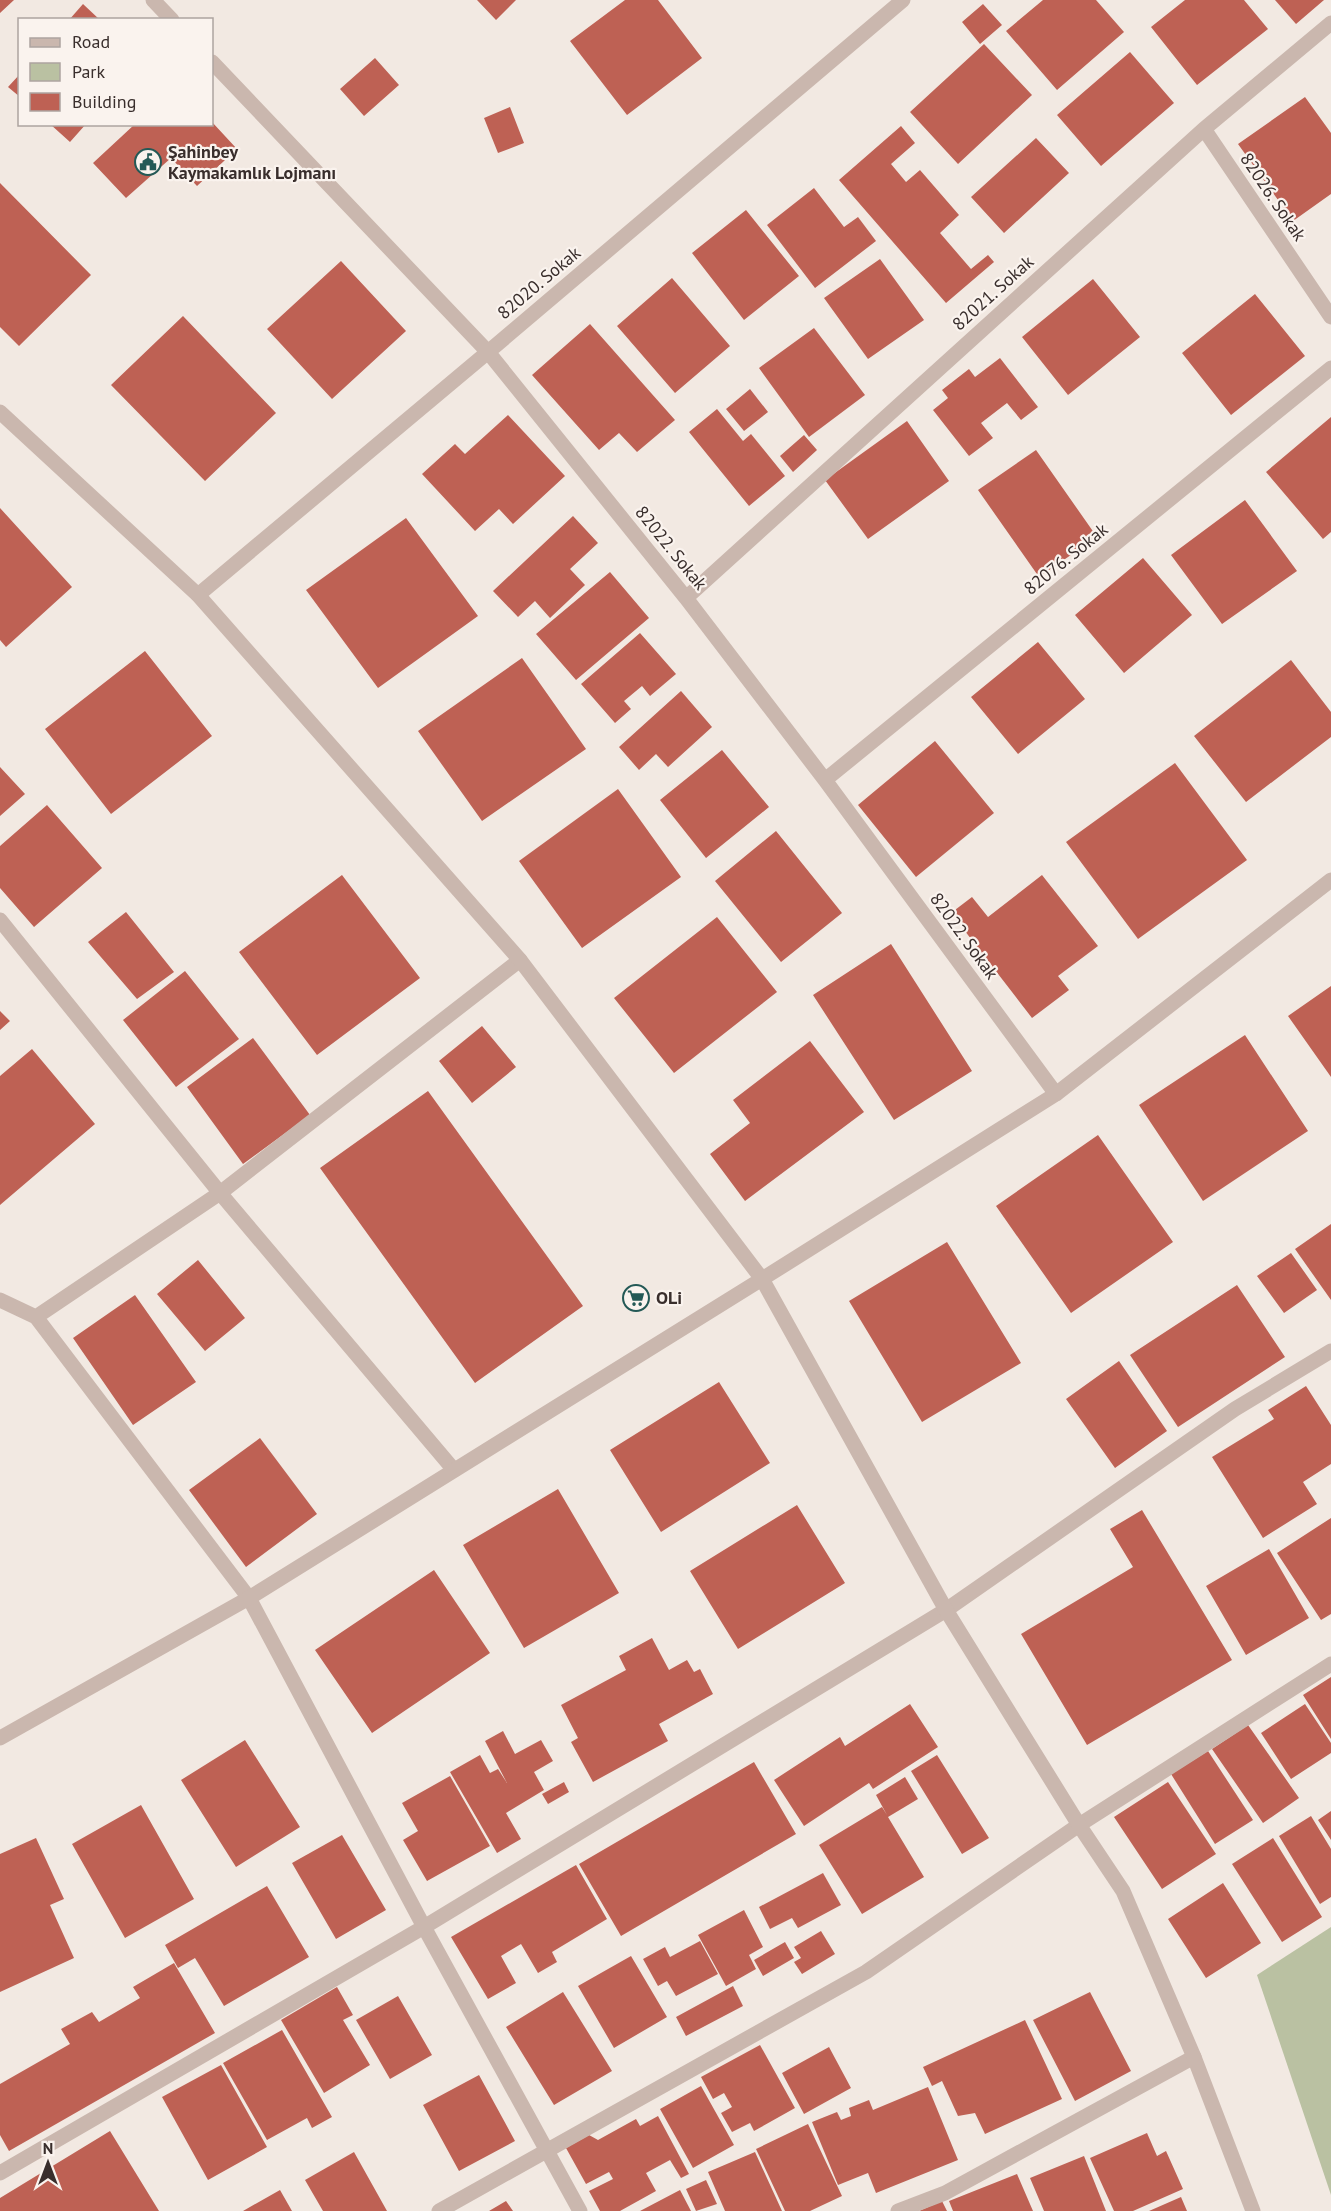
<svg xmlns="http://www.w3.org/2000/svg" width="1331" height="2211" font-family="'PT Sans',sans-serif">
  <rect width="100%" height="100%" fill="#f2e9e2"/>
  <path fill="#bac1a2" d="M 1331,1927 L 1331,2195 L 1257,1975 Z"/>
  <path fill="#be6154" d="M 0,0 L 14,0 L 0,13 Z
    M 477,0 L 516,0 L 496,20 Z
    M 625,0 L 658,0 L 702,58 L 627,115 L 570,41 Z
    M 1043,0 L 1096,0 L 1124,32 L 1057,90 L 1006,31 Z
    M 1185,0 L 1244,0 L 1268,29 L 1197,85 L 1151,27 Z
    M 1275,0 L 1324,0 L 1296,24 Z
    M 83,4 L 100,20 L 69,20 Z
    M 983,4 L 1002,25 L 980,44 L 962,22 Z
    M 984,44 L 1032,95 L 958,164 L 910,112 Z
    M 1130,52 L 1174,103 L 1101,166 L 1057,115 Z
    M 375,58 L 399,85 L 364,116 L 340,89 Z
    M 20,74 L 20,97 L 8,87 Z
    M 1305,97 L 1331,133 L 1331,194 L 1293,221 L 1238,144 Z
    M 510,107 L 524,143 L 498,153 L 484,118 Z
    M 212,122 L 237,149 L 197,186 L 171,158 L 126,198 L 93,163 L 135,124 L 212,124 Z
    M 50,124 L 86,124 L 70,142 Z
    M 901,126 L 915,143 L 891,164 L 906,182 L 920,170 L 959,215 L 940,233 L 971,269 L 988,255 L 994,262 L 946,303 L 839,180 Z
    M 1036,138 L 1069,173 L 1004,233 L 971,197 Z
    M 0,183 L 91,275 L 19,346 L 0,327 Z
    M 814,188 L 844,227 L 858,217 L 876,241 L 815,288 L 767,225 Z
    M 746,210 L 799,276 L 744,320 L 692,253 Z
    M 880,259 L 924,320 L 868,359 L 824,298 Z
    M 341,261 L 406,331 L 332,399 L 267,329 Z
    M 672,278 L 730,346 L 675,393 L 617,326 Z
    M 1093,279 L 1140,337 L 1068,395 L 1022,337 Z
    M 1255,294 L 1305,356 L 1231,415 L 1182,353 Z
    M 183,316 L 276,413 L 205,481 L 111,385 Z
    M 590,324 L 675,420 L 637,452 L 619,433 L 599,450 L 532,375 Z
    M 814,328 L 865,395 L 809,437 L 759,368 Z
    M 1000,358 L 1038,407 L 1021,420 L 1007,403 L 981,423 L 993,438 L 969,456 L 933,410 L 948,398 L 942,390 L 969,369 L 975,377 Z
    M 750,389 L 768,412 L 744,431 L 726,409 Z
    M 717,409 L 743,441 L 751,434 L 785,476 L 749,506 L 689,432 Z
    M 508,415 L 565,476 L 513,524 L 499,509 L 475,531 L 422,474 L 455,444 L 465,454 Z
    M 1331,417 L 1331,532 L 1323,539 L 1266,472 Z
    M 907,421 L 949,481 L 868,539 L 825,480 Z
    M 804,435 L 817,450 L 793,472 L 780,456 Z
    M 1036,450 L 1097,537 L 1039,577 L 978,490 Z
    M 1245,500 L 1297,571 L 1222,624 L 1171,555 Z
    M 0,508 L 72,587 L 6,647 L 0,640 Z
    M 573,516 L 598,543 L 570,569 L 585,585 L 550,618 L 535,601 L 518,617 L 493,591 Z
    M 406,518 L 478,616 L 378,688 L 306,590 Z
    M 1143,558 L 1192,615 L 1124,673 L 1075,615 Z
    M 610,572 L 649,618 L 576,680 L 536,634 Z
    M 640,633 L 676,674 L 650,696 L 642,686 L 624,701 L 631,709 L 615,723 L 581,684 Z
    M 1038,642 L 1085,699 L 1018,754 L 971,697 Z
    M 145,651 L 212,736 L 111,814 L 45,729 Z
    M 522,658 L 586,749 L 482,821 L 418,731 Z
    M 1291,660 L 1331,712 L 1331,737 L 1246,802 L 1194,736 Z
    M 681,691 L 712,727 L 668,767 L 656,754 L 639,770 L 619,747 Z
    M 935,741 L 994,813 L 916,877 L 858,805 Z
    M 722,750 L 769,807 L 706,858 L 660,800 Z
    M 1175,763 L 1247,860 L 1138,939 L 1066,842 Z
    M 0,767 L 25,794 L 0,816 Z
    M 618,789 L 681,877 L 582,948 L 519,861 Z
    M 47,805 L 102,868 L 34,927 L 0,888 L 0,846 Z
    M 776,831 L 842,913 L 781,962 L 715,881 Z
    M 342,875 L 420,978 L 317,1055 L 239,952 Z
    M 1042,875 L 1098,946 L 1058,976 L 1069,990 L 1032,1018 L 951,913 L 972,897 L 988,917 Z
    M 126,912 L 174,972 L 137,999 L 88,942 Z
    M 717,917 L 777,992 L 674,1073 L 614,998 Z
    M 891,944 L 972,1071 L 894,1120 L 813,995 Z
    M 185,971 L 239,1039 L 176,1087 L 123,1020 Z
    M 1331,986 L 1331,1077 L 1288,1016 Z
    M 0,1011 L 10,1021 L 0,1030 Z
    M 482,1026 L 516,1067 L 472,1103 L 439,1061 Z
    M 1245,1035 L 1308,1131 L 1203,1201 L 1139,1105 Z
    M 253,1038 L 310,1115 L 243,1164 L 187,1087 Z
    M 810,1041 L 864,1112 L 745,1201 L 710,1154 L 750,1123 L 733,1100 Z
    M 32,1049 L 95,1124 L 0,1205 L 0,1076 Z
    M 428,1091 L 583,1306 L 475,1383 L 320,1168 Z
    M 1098,1135 L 1173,1242 L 1071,1313 L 996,1206 Z
    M 1331,1224 L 1331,1300 L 1295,1249 Z
    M 947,1242 L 1021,1363 L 922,1422 L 849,1301 Z
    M 1291,1253 L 1317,1290 L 1284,1313 L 1257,1276 Z
    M 198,1260 L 245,1318 L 205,1351 L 157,1294 Z
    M 1237,1285 L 1285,1357 L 1178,1427 L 1130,1355 Z
    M 135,1295 L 196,1382 L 133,1425 L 73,1338 Z
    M 1119,1361 L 1167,1431 L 1115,1468 L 1066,1399 Z
    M 719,1382 L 770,1463 L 661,1532 L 610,1450 Z
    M 1306,1386 L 1331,1425 L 1331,1464 L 1303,1482 L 1317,1504 L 1263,1538 L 1212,1457 L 1274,1419 L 1268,1410 Z
    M 260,1438 L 317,1514 L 246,1567 L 189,1490 Z
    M 558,1489 L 619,1593 L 524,1648 L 463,1545 Z
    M 797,1505 L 845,1583 L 738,1649 L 690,1571 Z
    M 1142,1510 L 1232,1660 L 1087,1745 L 1021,1634 L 1133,1567 L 1110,1529 Z
    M 1331,1518 L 1331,1614 L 1321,1620 L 1277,1553 Z
    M 1269,1549 L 1309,1618 L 1246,1655 L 1206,1586 Z
    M 434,1570 L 490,1653 L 372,1733 L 315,1650 Z
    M 652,1638 L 669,1670 L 687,1660 L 694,1672 L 700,1669 L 713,1694 L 659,1724 L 668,1741 L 593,1782 L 571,1742 L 578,1738 L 561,1705 L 626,1670 L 619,1656 Z
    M 1331,1677 L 1331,1739 L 1303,1695 Z
    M 910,1704 L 938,1747 L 873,1789 L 869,1783 L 804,1826 L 774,1780 L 840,1737 L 845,1746 Z
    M 1305,1704 L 1331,1743 L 1331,1753 L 1291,1779 L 1261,1733 Z
    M 1248,1725 L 1299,1798 L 1263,1823 L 1212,1749 Z
    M 503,1731 L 515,1754 L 541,1740 L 553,1761 L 534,1772 L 544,1790 L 506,1813 L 521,1839 L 497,1853 L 450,1772 L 480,1755 L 490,1773 L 498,1769 L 507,1783 L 485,1741 Z
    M 245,1740 L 300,1827 L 236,1867 L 181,1780 Z
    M 1208,1751 L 1253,1820 L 1215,1844 L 1171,1774 Z
    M 937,1755 L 989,1838 L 962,1854 L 911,1771 Z
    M 754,1762 L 796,1834 L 621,1936 L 579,1864 Z
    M 450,1776 L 490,1846 L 427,1881 L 403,1840 L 418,1831 L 402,1803 Z
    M 905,1777 L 918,1799 L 888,1817 L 924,1877 L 862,1914 L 819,1845 L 882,1807 L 887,1815 L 876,1795 Z
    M 564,1782 L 569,1792 L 548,1804 L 542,1794 Z
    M 1168,1782 L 1216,1854 L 1162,1889 L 1114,1817 Z
    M 141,1805 L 194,1899 L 125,1938 L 72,1844 Z
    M 1331,1811 L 1331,1840 L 1318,1820 Z
    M 1311,1816 L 1331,1849 L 1331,1897 L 1320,1904 L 1279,1836 Z
    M 342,1835 L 386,1910 L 336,1939 L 292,1863 Z
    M 36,1838 L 64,1899 L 50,1905 L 74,1958 L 0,1992 L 0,1854 Z
    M 1273,1838 L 1322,1917 L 1282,1942 L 1232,1864 Z
    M 576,1865 L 607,1919 L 552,1952 L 557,1962 L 538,1973 L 521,1944 L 501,1956 L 516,1983 L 488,1999 L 451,1937 Z
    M 823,1873 L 841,1905 L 798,1928 L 792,1918 L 770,1929 L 759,1907 Z
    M 1223,1883 L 1261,1943 L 1206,1978 L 1168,1919 Z
    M 267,1886 L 309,1957 L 224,2006 L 195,1958 L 178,1968 L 165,1945 Z
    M 744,1910 L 763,1947 L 749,1955 L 756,1969 L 726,1986 L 698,1935 Z
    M 821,1931 L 835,1954 L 802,1974 L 794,1962 L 801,1958 L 794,1947 Z
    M 700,1941 L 718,1974 L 676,1996 L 667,1981 L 658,1986 L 643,1959 L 665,1947 L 670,1957 Z
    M 785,1942 L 794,1958 L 763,1976 L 754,1960 Z
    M 631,1956 L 667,2017 L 614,2048 L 578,1986 Z
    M 174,1963 L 215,2033 L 9,2151 L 0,2135 L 0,2084 L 70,2044 L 61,2029 L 92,2012 L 99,2022 L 140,1998 L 133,1987 Z
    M 733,1986 L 743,2006 L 686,2036 L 676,2017 Z
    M 337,1987 L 353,2015 L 343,2020 L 370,2065 L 324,2093 L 281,2020 Z
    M 563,1992 L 612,2071 L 554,2105 L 506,2027 Z
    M 1090,1992 L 1131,2071 L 1075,2101 L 1033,2020 Z
    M 398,1996 L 432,2055 L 390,2079 L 356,2020 Z
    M 1025,2020 L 1062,2099 L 985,2134 L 975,2113 L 958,2116 L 942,2081 L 932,2086 L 923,2067 Z
    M 282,2030 L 332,2117 L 312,2128 L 307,2118 L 267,2140 L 223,2063 Z
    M 760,2045 L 795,2108 L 754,2131 L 750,2123 L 732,2132 L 721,2113 L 732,2107 L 724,2093 L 713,2099 L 701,2077 Z
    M 829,2047 L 851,2088 L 804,2114 L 782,2073 Z
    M 221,2065 L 267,2147 L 208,2180 L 162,2097 Z
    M 479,2075 L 515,2141 L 459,2171 L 423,2105 Z
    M 701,2086 L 734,2145 L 693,2168 L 660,2109 Z
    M 928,2087 L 958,2160 L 876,2193 L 868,2173 L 838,2185 L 812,2122 L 837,2112 L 841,2120 L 851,2116 L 849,2108 L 869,2100 L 873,2110 Z
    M 658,2116 L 689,2174 L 681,2178 L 670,2160 L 646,2173 L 656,2191 L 620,2211 L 600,2211 L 589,2191 L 613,2179 L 609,2172 L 586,2184 L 566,2148 L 589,2135 L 598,2140 L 636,2119 L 640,2126 Z
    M 808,2124 L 842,2196 L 810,2211 L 785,2211 L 756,2149 Z
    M 110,2131 L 159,2211 L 0,2211 L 0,2198 Z
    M 1147,2133 L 1157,2156 L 1166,2151 L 1183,2189 L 1133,2211 L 1114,2211 L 1090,2158 Z
    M 354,2152 L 387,2211 L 323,2211 L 305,2180 Z
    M 755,2152 L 782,2211 L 725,2211 L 708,2172 Z
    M 1084,2156 L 1106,2211 L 1044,2211 L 1030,2178 Z
    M 1017,2174 L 1033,2211 L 953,2211 L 949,2201 Z
    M 706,2180 L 717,2204 L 696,2211 L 686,2189 Z
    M 280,2190 L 292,2211 L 243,2211 Z
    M 680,2190 L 691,2211 L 640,2211 Z
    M 1181,2197 L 1187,2211 L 1149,2211 Z
    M 506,2201 L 513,2211 L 489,2211 Z
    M 942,2201 L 947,2211 L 919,2211 Z"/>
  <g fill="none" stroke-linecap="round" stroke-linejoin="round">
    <path stroke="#cab7ae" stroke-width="15" d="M 153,0 L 172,20
      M 212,62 L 488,352 L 686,598 L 825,780 L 1056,1094
      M 1204,129 L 1331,317
      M 198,595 L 488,352 L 903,0
      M 686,598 L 1204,129 L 1331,23
      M 825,780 L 1331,368
      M 0,920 L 220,1193 L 454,1470
      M 520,960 L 220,1193 L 36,1317 L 249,1598 L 424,1927 L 580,2211
      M 0,1300 L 36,1317
      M 0,2173 L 424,1927 L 946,1610 L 1235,1409 L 1331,1351
      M 439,2211 L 866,1972 L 1079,1825 L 1331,1664
      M 898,2211 L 945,2193 L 1194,2057"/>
    <path stroke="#cab7ae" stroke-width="15" d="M 0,412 L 198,595 L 520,960 L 762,1279 L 946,1610 L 1079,1825 L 1123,1891 L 1194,2057 L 1253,2211
      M 0,1738 L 249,1598 L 762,1279 L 1056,1094 L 1331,880"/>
  </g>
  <defs>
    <symbol id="civic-ring" viewBox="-11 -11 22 22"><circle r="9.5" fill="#faf3ee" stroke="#245956" stroke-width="1.5"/><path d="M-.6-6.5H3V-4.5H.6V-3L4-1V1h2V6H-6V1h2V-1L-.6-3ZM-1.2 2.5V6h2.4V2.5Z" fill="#245956"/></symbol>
    <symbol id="supermarket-ring" viewBox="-11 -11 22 22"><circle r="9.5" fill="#faf3ee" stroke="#245956" stroke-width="1.5"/><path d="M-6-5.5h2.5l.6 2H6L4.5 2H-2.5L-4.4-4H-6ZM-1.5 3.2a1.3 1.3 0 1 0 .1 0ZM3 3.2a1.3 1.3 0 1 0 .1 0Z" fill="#245956"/></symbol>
  </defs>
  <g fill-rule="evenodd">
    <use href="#civic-ring" x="133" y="147" width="30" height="30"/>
    <use href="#supermarket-ring" x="621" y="1283" width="30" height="30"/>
  </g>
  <g text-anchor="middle" stroke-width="4.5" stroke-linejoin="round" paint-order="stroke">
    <g font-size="18" font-weight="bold" fill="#392e2c" stroke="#faf3ee" text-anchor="start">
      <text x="168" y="158">Şahinbey<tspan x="168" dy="21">Kaymakamlık Lojmanı</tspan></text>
      <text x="656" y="1304">OLi</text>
    </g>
    <g font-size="18" fill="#392e2c" stroke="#faf3ee">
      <text transform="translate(1273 197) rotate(56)" y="6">82026. Sokak</text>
      <text transform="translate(539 283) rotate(-40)" y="6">82020. Sokak</text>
      <text transform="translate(993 293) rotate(-42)" y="6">82021. Sokak</text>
      <text transform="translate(671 548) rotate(51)" y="6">82022. Sokak</text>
      <text transform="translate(1066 559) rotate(-39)" y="6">82076. Sokak</text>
      <text transform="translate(964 936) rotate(54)" y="6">82022. Sokak</text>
    </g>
  </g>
  <rect x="18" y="18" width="195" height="108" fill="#faf3ee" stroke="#ada4a0" stroke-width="1.5"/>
  <rect x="30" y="38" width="30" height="9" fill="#cab7ae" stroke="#ada4a0" stroke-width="1.5"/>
  <text x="72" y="48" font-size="18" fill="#392e2c">Road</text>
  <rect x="30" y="63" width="30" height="18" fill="#bac1a2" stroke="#ada4a0" stroke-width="1.5"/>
  <text x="72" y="78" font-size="18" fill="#392e2c">Park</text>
  <rect x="30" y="93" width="30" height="18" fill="#be6154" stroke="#ada4a0" stroke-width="1.5"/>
  <text x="72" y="108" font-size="18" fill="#392e2c">Building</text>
  <g transform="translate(48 2163)" stroke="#faf3ee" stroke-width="4.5" paint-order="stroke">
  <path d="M0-4.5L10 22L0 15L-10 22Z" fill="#392e2c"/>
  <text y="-9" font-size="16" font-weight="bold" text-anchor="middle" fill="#392e2c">N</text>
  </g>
</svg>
